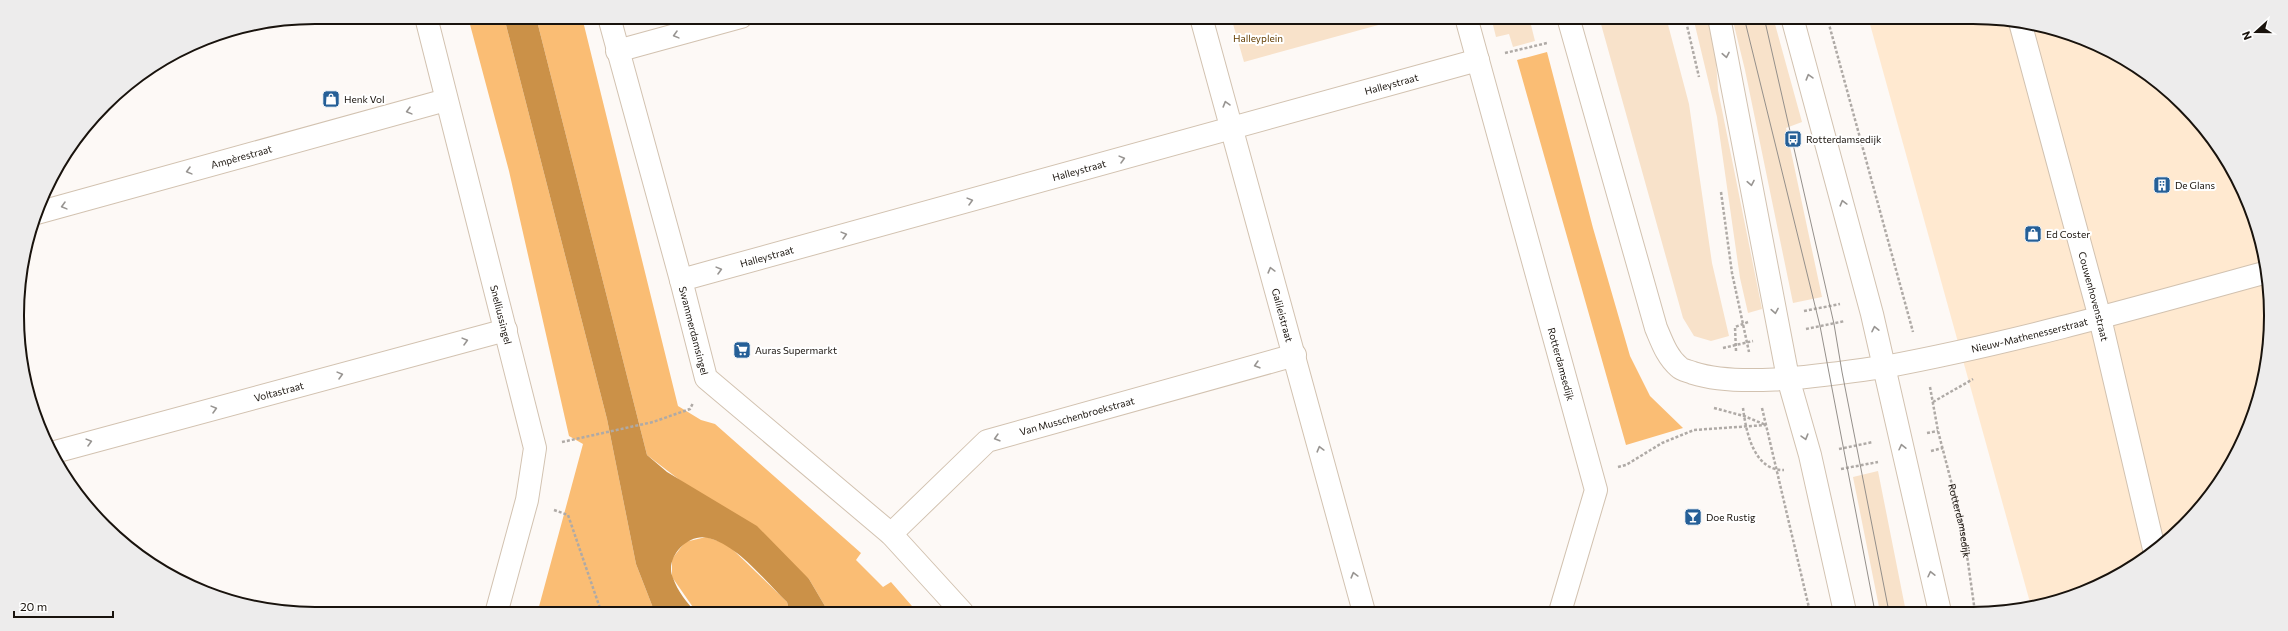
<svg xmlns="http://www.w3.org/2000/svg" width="2288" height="631" font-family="Commissioner,sans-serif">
  <rect width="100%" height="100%" fill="#fdf9f6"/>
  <path fill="#ffe9d0" d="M 1868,17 L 1972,17 L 2031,23 L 2087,40 L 2138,67 L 2183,104 L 2221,149 L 2248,201 L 2265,257 L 2271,315 L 2265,374 L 2231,465 L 2169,540 L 2087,591 L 2031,606 Z"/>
  <path fill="#f8e2ca" d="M 1231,17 L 1381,17 L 1382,24 L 1244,62 Z
    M 1491,17 L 1529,17 L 1535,41 L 1513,47 L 1509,34 L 1496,37 Z
    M 1599,17 L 1666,17 L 1689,104 L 1712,263 L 1729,336 L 1711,341 L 1694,336 L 1683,318 Z
    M 1693,17 L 1713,17 L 1718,90 L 1762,309 L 1748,313 L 1740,278 L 1717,117 Z
    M 1732,17 L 1773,17 L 1802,122 L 1786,128 L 1822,297 L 1793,303 L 1745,70 Z
    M 1878,471 L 1906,612 L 1880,612 L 1853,477 Z"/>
  <path fill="#fabd74" d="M 468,17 L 504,17 L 607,419 L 636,564 L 655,613 L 537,614 L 583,444 L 569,436 L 509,171 Z
    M 536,17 L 582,17 L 678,406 L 701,420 L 715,424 L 861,553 L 856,560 L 883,587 L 891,582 L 918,613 L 829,613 L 809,579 L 647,455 Z
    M 1547,52 L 1593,228 L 1630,356 L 1650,396 L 1683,428 L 1626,445 L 1517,60 Z
    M 706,537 L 727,544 L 787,602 L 790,613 L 697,613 L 672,577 L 672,559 L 685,542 Z"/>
  <path fill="#cb9148" d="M 504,17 L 536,17 L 647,455 L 667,472 L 757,526 L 809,579 L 829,613 L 790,613 L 787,602 C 765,581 738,545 708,538 C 687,533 664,559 673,578 C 677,590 688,605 697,613 L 655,613 L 636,564 L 607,419 Z"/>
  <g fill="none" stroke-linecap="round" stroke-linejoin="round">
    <defs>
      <g id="minor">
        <path id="s2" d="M 426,17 L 535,448 L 527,500 L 496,614"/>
        <path id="s3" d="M 609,17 L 681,280 L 706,378 L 891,534 L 963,613"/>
        <path id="s4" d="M 1201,17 L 1364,612"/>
        <path id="s5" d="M 1466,17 L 1596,490 L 1560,612"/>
        <path id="s6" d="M 2020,22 L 2100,318 L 2154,549"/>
        <path d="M 617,51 L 741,17"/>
        <path id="s7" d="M 37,213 L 446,100"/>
        <path id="s8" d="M 681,280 L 1478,60"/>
        <path id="s9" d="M 1884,367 C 2013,343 2140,307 2267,272"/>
        <path id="s10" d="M 51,453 L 506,330"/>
        <path id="s11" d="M 891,534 L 987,441 L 1295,355"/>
      </g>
      <path id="tertiary" d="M 1568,17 L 1656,328 C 1662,342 1667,357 1679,367 C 1682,370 1688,371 1693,373 C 1743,389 1830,374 1884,367"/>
      <path id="secondary" d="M 1719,17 L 1788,378 L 1810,455 L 1845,612
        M 1792,17 L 1872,314 L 1940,612"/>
    </defs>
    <use href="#minor" stroke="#d2c2b0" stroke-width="24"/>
    <use href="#tertiary" stroke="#d2c2b0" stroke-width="24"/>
    <use href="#secondary" stroke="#d2c2b0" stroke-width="24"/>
    <g stroke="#afaaa6" stroke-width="2.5" stroke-dasharray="3 2" stroke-linecap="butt">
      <path d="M 1685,17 L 1699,77"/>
      <path d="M 1827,17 L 1913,332"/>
      <path d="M 1505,53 L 1547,43"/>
      <path d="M 1721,192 L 1732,273 L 1749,352"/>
      <path d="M 1804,311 L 1840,304"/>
      <path d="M 1806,329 L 1845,321"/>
      <path d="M 1723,348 L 1753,341"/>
      <path d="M 1736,351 L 1735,327 L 1748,322"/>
      <path id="s1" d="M 1930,387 L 1938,431 L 1963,527 L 1975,612"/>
      <path d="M 1933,402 L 1973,379"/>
      <path d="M 1714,408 L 1744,416 L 1766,425"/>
      <path d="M 1743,408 C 1746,432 1754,471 1784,470"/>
      <path d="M 1762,408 L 1810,612"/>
      <path d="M 1927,433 L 1938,431"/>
      <path d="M 562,442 L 653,422 L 690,409 L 693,403"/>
      <path d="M 1839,449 L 1873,442"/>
      <path d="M 1931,451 L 1943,448"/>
      <path d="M 1618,467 L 1626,465 L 1662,443 L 1694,430 L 1766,425"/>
      <path d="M 1841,469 L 1878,462"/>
      <path d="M 554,510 L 568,515 L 602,614"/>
    </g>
    <use href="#minor" stroke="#fff" stroke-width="22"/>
    <use href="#tertiary" stroke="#fff" stroke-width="22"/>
    <use href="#secondary" stroke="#fff" stroke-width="22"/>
    <path stroke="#948f8a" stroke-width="1" d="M 1744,17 L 1820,326 L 1875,612
      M 1764,17 L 1834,324 L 1842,372 L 1889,612"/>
  </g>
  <defs><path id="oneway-chevron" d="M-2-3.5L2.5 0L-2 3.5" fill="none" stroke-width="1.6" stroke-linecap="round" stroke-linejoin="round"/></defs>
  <g stroke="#989592">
    <use href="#oneway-chevron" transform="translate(676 35) rotate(165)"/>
    <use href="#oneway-chevron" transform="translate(1726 55) rotate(79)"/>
    <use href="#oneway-chevron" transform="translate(1809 77) rotate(-106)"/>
    <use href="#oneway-chevron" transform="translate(1226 104) rotate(-106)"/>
    <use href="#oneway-chevron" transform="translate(409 111) rotate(165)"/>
    <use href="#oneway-chevron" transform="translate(1122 159) rotate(-15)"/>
    <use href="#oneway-chevron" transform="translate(189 171) rotate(165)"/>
    <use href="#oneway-chevron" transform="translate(1751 183) rotate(79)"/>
    <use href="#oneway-chevron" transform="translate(970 201) rotate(-15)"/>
    <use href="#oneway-chevron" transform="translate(1843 203) rotate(-105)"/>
    <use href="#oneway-chevron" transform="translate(64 206) rotate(165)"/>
    <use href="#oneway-chevron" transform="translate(844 235) rotate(-15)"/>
    <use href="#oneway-chevron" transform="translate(719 270) rotate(-15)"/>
    <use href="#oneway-chevron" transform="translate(1271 270) rotate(-105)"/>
    <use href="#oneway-chevron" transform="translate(1775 311) rotate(80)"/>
    <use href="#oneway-chevron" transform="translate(1875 329) rotate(-102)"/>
    <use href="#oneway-chevron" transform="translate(465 341) rotate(-15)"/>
    <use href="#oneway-chevron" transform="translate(1257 365) rotate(164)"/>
    <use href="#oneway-chevron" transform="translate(340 375) rotate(-15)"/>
    <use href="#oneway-chevron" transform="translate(214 409) rotate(-15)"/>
    <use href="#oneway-chevron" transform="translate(1805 437) rotate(74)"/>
    <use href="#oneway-chevron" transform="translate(997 438) rotate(164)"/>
    <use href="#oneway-chevron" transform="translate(89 442) rotate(-15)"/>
    <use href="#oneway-chevron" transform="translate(1902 447) rotate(-103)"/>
    <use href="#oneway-chevron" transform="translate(1320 449) rotate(-105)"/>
    <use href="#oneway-chevron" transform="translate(1931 574) rotate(-103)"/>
    <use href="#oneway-chevron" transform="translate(1354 575) rotate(-105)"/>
  </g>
  <defs>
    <symbol id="shop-square" viewBox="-11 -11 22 22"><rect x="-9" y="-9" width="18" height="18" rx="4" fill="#255f97" stroke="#fff"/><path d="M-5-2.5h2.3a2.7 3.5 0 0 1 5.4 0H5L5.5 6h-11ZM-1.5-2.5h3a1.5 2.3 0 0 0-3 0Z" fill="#fff"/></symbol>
    <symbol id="bus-square" viewBox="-11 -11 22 22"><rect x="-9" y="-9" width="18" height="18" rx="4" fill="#255f97" stroke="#fff"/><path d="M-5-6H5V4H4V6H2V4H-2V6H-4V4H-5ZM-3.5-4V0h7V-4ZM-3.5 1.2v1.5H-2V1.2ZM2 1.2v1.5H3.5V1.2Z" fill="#fff"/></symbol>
    <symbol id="building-square" viewBox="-11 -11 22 22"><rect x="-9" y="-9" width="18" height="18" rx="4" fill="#255f97" stroke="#fff"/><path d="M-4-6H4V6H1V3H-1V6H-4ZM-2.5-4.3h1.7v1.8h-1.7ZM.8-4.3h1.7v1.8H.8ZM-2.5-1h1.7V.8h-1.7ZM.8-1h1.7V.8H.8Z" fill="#fff"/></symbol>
    <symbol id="supermarket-square" viewBox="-11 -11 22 22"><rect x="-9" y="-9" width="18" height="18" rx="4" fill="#255f97" stroke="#fff"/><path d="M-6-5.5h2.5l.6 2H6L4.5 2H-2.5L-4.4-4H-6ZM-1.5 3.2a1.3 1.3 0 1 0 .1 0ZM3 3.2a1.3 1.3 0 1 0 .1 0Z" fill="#fff"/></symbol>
    <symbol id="bar-square" viewBox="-11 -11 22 22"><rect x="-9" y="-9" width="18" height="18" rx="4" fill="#255f97" stroke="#fff"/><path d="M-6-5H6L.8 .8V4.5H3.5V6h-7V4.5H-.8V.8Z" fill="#fff"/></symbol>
  </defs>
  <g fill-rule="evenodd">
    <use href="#shop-square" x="321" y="89" width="20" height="20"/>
    <use href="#bus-square" x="1783" y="129" width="20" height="20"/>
    <use href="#building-square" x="2152" y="175" width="20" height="20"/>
    <use href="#shop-square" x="2023" y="224" width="20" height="20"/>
    <use href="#supermarket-square" x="732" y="340" width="20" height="20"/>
    <use href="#bar-square" x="1683" y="507" width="20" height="20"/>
  </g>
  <g text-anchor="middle" stroke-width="4" stroke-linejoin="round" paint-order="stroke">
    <g font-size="10" fill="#643e00" stroke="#fff">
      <text x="1258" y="42">Halleyplein</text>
    </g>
    <g font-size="10" fill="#19130d" stroke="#fff">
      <text dy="4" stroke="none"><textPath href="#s8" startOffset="737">Halleystraat</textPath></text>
      <text dy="4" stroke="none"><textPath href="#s7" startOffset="212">Ampèrestraat</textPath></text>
      <text dy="4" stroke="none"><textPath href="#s8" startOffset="413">Halleystraat</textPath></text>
      <text dy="4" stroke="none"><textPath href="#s8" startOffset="89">Halleystraat</textPath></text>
      <text dy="4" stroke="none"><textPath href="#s6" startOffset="284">Couwenhovenstraat</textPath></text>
      <text dy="4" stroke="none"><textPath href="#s4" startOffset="309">Galileistraat</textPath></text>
      <text dy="4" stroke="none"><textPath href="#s2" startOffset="307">Snelliussingel</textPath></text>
      <text dy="4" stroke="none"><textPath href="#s3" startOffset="325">Swammerdamsingel</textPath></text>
      <text dy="4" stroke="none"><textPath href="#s9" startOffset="149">Nieuw-Mathenesserstraat</textPath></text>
      <text dy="4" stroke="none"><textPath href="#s5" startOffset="360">Rotterdamsedijk</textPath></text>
      <text dy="4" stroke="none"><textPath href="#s10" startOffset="236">Voltastraat</textPath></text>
      <text dy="4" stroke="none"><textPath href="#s11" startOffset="227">Van Musschenbroekstraat</textPath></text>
      <text dy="4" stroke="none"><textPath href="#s1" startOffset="137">Rotterdamsedijk</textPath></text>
    </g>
    <g font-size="10" fill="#19130d" stroke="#fff" text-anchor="start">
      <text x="344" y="103">Henk Vol</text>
      <text x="1806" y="143">Rotterdamsedijk</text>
      <text x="2175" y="189">De Glans</text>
      <text x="2046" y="238">Ed Coster</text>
      <text x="755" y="354">Auras Supermarkt</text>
      <text x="1706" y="521">Doe Rustig</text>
    </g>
  </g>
  <path d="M0 0H2288V631H0ZM315 24H1973A291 291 0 0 1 2264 315V316A291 291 0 0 1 1973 607H315A291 291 0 0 1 24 316V315A291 291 0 0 1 315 24Z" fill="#edecec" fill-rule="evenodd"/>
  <path fill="none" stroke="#19130d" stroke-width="2" d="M315 24H1973A291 291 0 0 1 2264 315V316A291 291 0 0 1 1973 607H315A291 291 0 0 1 24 316V315A291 291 0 0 1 315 24Z"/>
  <g transform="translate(2256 32) rotate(249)" stroke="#ffffff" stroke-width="3" paint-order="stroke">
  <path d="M0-3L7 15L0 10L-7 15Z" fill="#19130d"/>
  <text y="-6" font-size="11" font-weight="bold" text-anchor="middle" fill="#19130d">N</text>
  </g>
  <path d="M14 611v6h99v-6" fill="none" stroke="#19130d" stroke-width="2"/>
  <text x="20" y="611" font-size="12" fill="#19130d" stroke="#ffffff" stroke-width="3" paint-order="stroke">20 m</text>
</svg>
